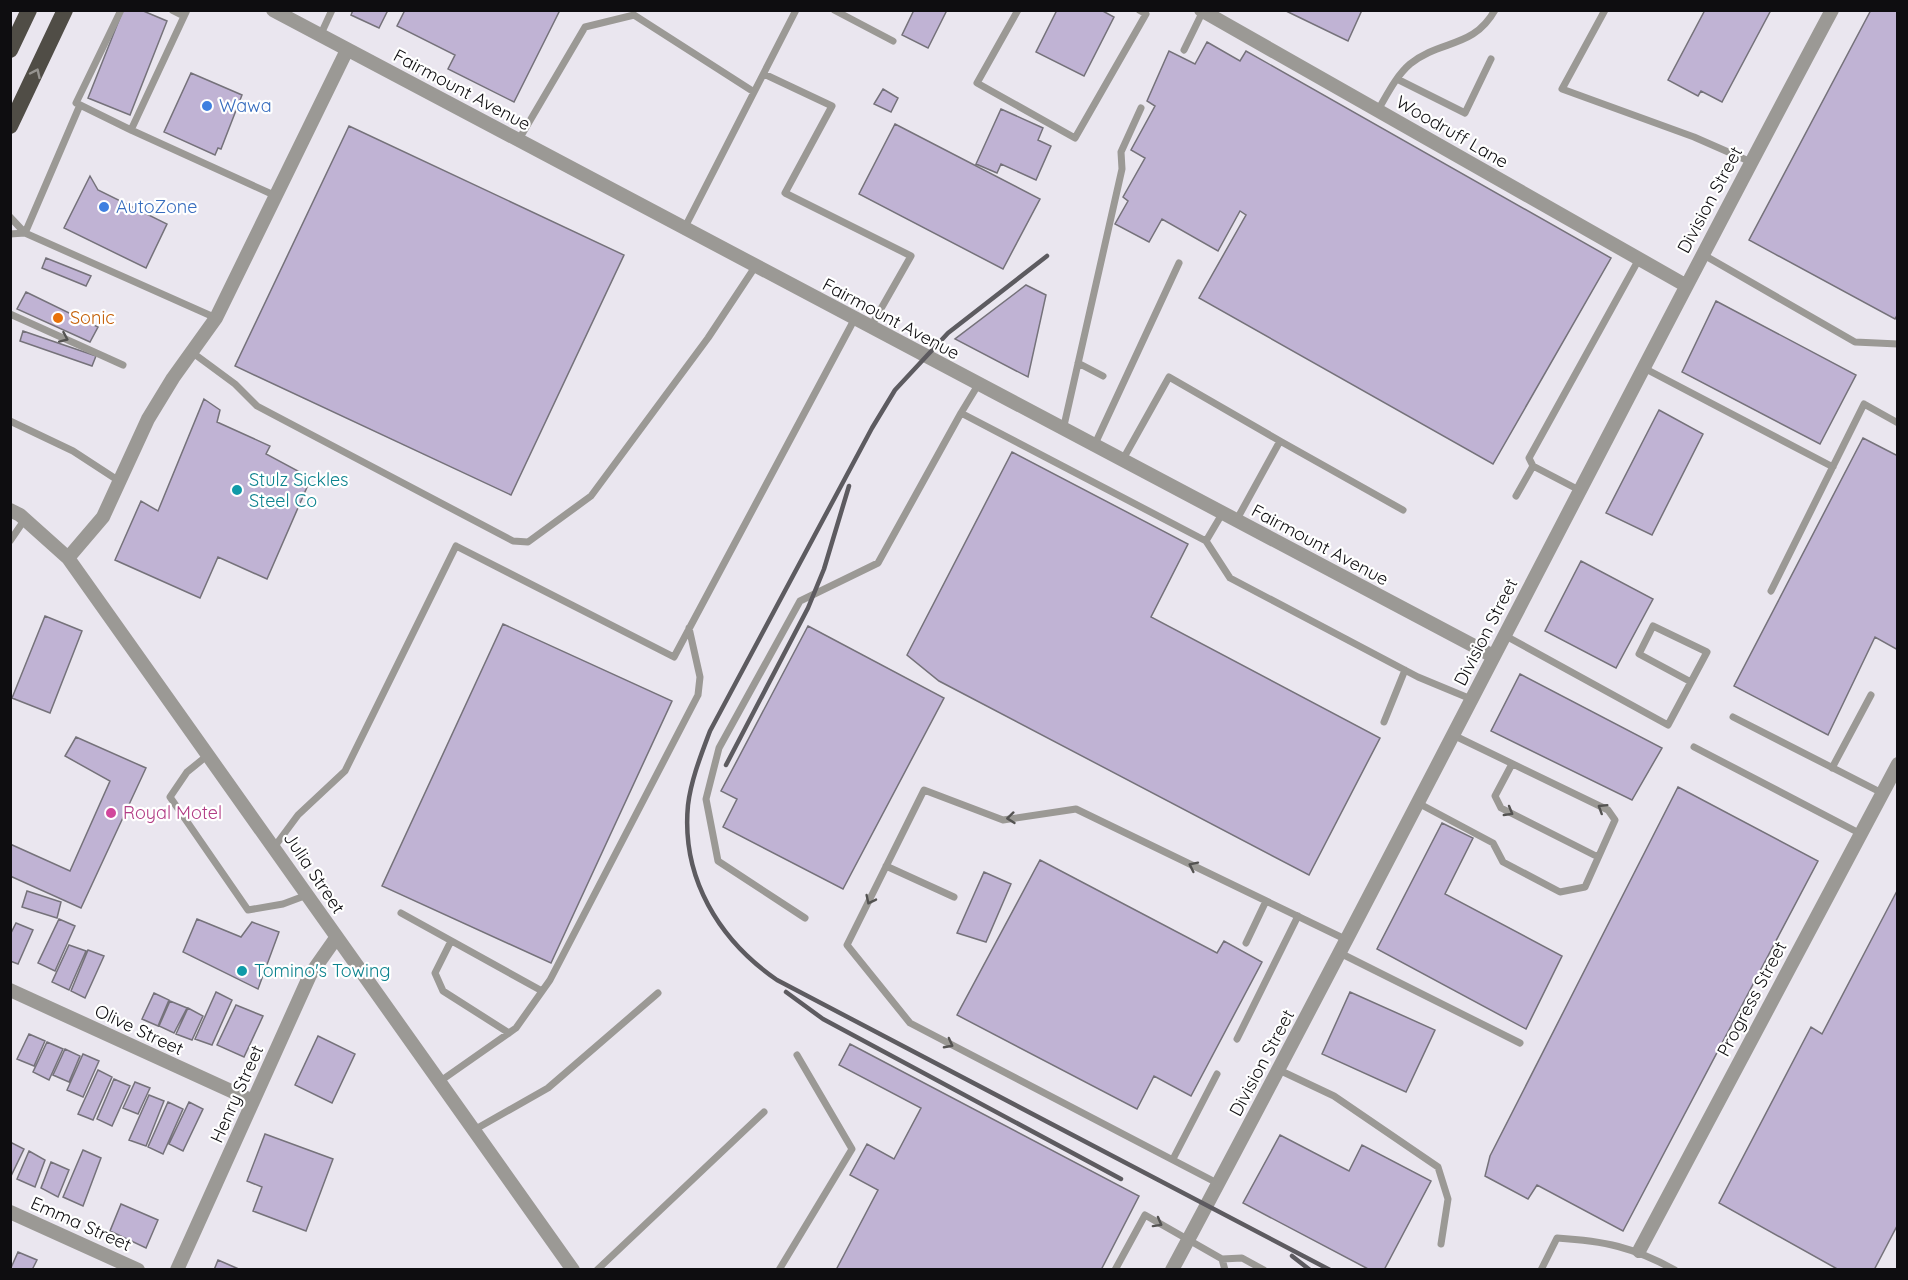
<svg xmlns="http://www.w3.org/2000/svg" width="1908" height="1280" font-family="Quicksand,sans-serif">
  <rect width="100%" height="100%" fill="#eae6ef"/>
  <path fill="#c0b3d4" stroke="#75727a" stroke-width="1.5" d="M 123,10 L 141,10 L 167,21 L 130,115 L 88,98 Z
    M 353,10 L 388,10 L 379,28 L 351,15 Z
    M 405,10 L 560,10 L 514,102 L 448,69 L 455,55 L 397,26 Z
    M 914,10 L 947,10 L 928,48 L 902,35 Z
    M 1057,10 L 1101,10 L 1114,17 L 1084,76 L 1036,52 Z
    M 1284,10 L 1362,10 L 1348,41 Z
    M 1705,10 L 1771,10 L 1722,102 L 1701,91 L 1698,96 L 1668,80 Z
    M 1871,10 L 1898,10 L 1898,314 L 1895,319 L 1749,240 Z
    M 1207,42 L 1240,61 L 1246,51 L 1611,258 L 1493,464 L 1199,298 L 1246,215 L 1240,211 L 1218,251 L 1162,219 L 1149,242 L 1115,224 L 1128,201 L 1123,197 L 1145,158 L 1131,150 L 1155,106 L 1147,101 L 1169,51 L 1195,64 Z
    M 191,73 L 242,95 L 221,149 L 218,148 L 215,155 L 164,132 Z
    M 883,89 L 898,98 L 891,112 L 874,104 Z
    M 1001,109 L 1043,128 L 1038,140 L 1051,146 L 1036,180 L 1001,164 L 997,173 L 976,164 Z
    M 895,124 L 1040,199 L 1003,269 L 859,194 Z
    M 349,126 L 624,255 L 511,495 L 235,366 Z
    M 90,176 L 98,190 L 167,224 L 146,268 L 64,228 Z
    M 46,258 L 91,276 L 86,286 L 42,268 Z
    M 1026,285 L 1046,295 L 1028,377 L 955,339 Z
    M 26,292 L 98,327 L 90,342 L 17,309 Z
    M 1716,301 L 1856,375 L 1820,444 L 1682,372 Z
    M 23,331 L 96,356 L 92,366 L 20,341 Z
    M 204,399 L 220,410 L 217,422 L 270,446 L 266,454 L 311,478 L 267,579 L 218,557 L 200,598 L 115,560 L 141,501 L 158,511 Z
    M 1659,410 L 1703,434 L 1652,535 L 1606,513 Z
    M 1863,438 L 1898,456 L 1898,650 L 1875,637 L 1828,735 L 1734,686 Z
    M 1012,452 L 1188,544 L 1151,617 L 1380,738 L 1309,875 L 939,681 L 907,655 Z
    M 1581,561 L 1653,599 L 1616,668 L 1545,631 Z
    M 45,616 L 82,631 L 50,713 L 12,698 Z
    M 503,624 L 672,701 L 551,963 L 382,886 Z
    M 808,626 L 944,698 L 843,889 L 723,827 L 737,799 L 721,791 Z
    M 1520,674 L 1662,748 L 1632,800 L 1491,731 Z
    M 76,737 L 146,768 L 81,908 L 10,876 L 10,844 L 70,871 L 110,781 L 65,756 Z
    M 1678,787 L 1818,861 L 1623,1231 L 1537,1185 L 1528,1199 L 1485,1176 L 1490,1156 Z
    M 1442,823 L 1473,838 L 1445,894 L 1562,956 L 1526,1029 L 1377,949 Z
    M 1040,860 L 1217,953 L 1224,941 L 1262,962 L 1191,1096 L 1154,1076 L 1137,1109 L 957,1015 Z
    M 984,872 L 1011,884 L 986,942 L 957,933 Z
    M 1898,889 L 1898,1224 L 1874,1270 L 1839,1270 L 1719,1203 L 1811,1027 L 1822,1034 Z
    M 27,891 L 61,902 L 57,918 L 22,907 Z
    M 59,919 L 75,926 L 55,971 L 38,963 Z
    M 197,919 L 241,937 L 252,922 L 279,932 L 258,989 L 183,952 Z
    M 16,923 L 33,930 L 18,964 L 10,961 L 10,935 Z
    M 69,945 L 86,951 L 69,990 L 52,982 Z
    M 88,950 L 104,956 L 85,998 L 71,991 Z
    M 216,992 L 232,1000 L 212,1045 L 195,1039 Z
    M 1350,992 L 1435,1030 L 1406,1092 L 1322,1054 Z
    M 154,993 L 169,1000 L 158,1026 L 142,1019 Z
    M 170,1001 L 187,1008 L 174,1033 L 159,1026 Z
    M 236,1005 L 263,1016 L 244,1057 L 217,1045 Z
    M 188,1008 L 203,1016 L 192,1040 L 176,1034 Z
    M 29,1034 L 45,1041 L 34,1066 L 17,1059 Z
    M 318,1036 L 355,1054 L 332,1103 L 295,1085 Z
    M 47,1042 L 63,1049 L 49,1080 L 33,1072 Z
    M 850,1044 L 1139,1196 L 1101,1270 L 836,1270 L 878,1190 L 850,1175 L 867,1144 L 894,1159 L 921,1108 L 839,1065 Z
    M 65,1049 L 80,1056 L 69,1082 L 53,1075 Z
    M 83,1054 L 99,1061 L 83,1097 L 67,1090 Z
    M 98,1070 L 112,1077 L 93,1120 L 78,1114 Z
    M 114,1079 L 130,1086 L 112,1126 L 97,1119 Z
    M 135,1082 L 150,1088 L 138,1114 L 123,1108 Z
    M 149,1095 L 164,1101 L 146,1146 L 129,1140 Z
    M 168,1102 L 183,1109 L 163,1154 L 148,1147 Z
    M 189,1102 L 203,1109 L 183,1151 L 169,1144 Z
    M 265,1134 L 333,1159 L 306,1231 L 253,1211 L 262,1187 L 247,1181 Z
    M 1280,1135 L 1349,1171 L 1362,1145 L 1431,1181 L 1384,1270 L 1370,1270 L 1243,1203 Z
    M 10,1142 L 24,1149 L 11,1176 L 10,1176 Z
    M 83,1150 L 101,1158 L 83,1206 L 63,1197 Z
    M 29,1151 L 45,1160 L 35,1187 L 17,1179 Z
    M 51,1162 L 69,1170 L 58,1197 L 41,1188 Z
    M 121,1204 L 158,1220 L 146,1248 L 110,1231 Z
    M 18,1252 L 37,1260 L 32,1270 L 10,1270 Z
    M 218,1260 L 241,1270 L 214,1270 Z"/>
  <g fill="none" stroke-linecap="round" stroke-linejoin="round">
    <path stroke="#9b9995" stroke-width="7" d="M 121,10 L 76,103 L 131,130 L 187,10
      M 172,10 L 184,16
      M 834,10 L 893,41
      M 1018,10 L 977,83 L 1075,138 L 1146,14 L 1139,10
      M 1605,10 L 1562,89 L 1694,137 L 1751,162
      M 320,36 L 332,10
      M 1184,50 L 1203,11
      M 764,74 L 832,106 L 785,193 L 911,256 L 870,328
      M 1397,79 L 1465,113 L 1491,59
      M 1378,110 C 1387,95 1396,76 1410,64 C 1441,39 1473,49 1495,10
      M 131,130 L 276,196
      M 518,141 L 585,27 L 634,15 L 754,92
      M 10,217 L 25,233 L 216,318
      M 684,229 L 796,10
      M 25,233 L 80,105
      M 10,234 L 25,233
      M 1702,254 L 1855,342 L 1898,344
      M 10,314 L 123,365
      M 193,353 L 235,384 L 257,406 L 513,541 L 528,542 L 591,496 L 708,338 L 755,267
      M 1078,363 L 1103,376
      M 1642,367 L 1833,467
      M 978,385 L 961,413 L 1206,541
      M 10,421 L 73,451 L 119,481
      M 1063,430 L 1122,169 L 1121,152 L 1141,108
      M 1094,446 L 1179,263
      M 1122,461 L 1169,377 L 1280,441
      M 1579,490 L 1533,466 L 1529,458 L 1639,259
      M 1516,496 L 1533,466
      M 1222,514 L 1206,541 L 1230,578 L 1418,677 L 1471,699
      M 1236,521 L 1280,441 L 1403,510
      M 10,541 L 25,519
      M 1771,591 L 1864,404 L 1898,423
      M 1504,635 L 1668,725 L 1707,652 L 1653,626 L 1639,654 L 1691,682
      M 1733,717 L 1882,793
      M 1384,722 L 1405,670
      M 1694,747 L 1861,834
      M 208,755 L 187,772 L 170,797 L 248,910 L 283,904 L 307,895
      M 1512,764 L 1495,796 L 1501,808 L 1598,857
      M 1832,768 L 1871,695
      M 1418,803 L 1493,843 L 1503,862 L 1560,892 L 1585,887 L 1615,820 L 1608,810 L 1453,735
      M 275,846 L 298,815 L 345,771 L 456,546 L 674,657 L 854,320
      M 886,866 L 954,897
      M 401,913 L 542,991
      M 805,918 L 718,861 L 706,799 L 719,748 L 800,601 L 878,563 L 961,413
      M 451,941 L 435,973 L 443,991 L 509,1033
      M 1246,943 L 1266,901
      M 1340,953 L 1520,1043
      M 1237,1039 L 1298,916
      M 1279,1070 L 1334,1096 L 1438,1167 L 1448,1199 L 1441,1244
      M 439,1082 L 516,1028 L 550,980 L 698,695 L 700,677 L 689,628
      M 474,1130 L 548,1088 L 658,993
      M 1173,1159 L 1217,1074
      M 1219,1184 L 910,1023 L 847,945 L 924,790 L 1003,820 L 1076,809 L 1347,940
      M 1222,1259 L 1242,1258 L 1264,1270
      M 597,1270 L 764,1112
      M 779,1270 L 852,1149 L 797,1055
      M 1115,1270 L 1145,1215 L 1222,1259 L 1225,1270
      M 1541,1270 L 1557,1238 C 1605,1241 1633,1247 1675,1270"/>
    <path stroke="#9b9995" stroke-width="14" d="M 273,10 L 1493,656
      M 1201,10 L 1685,285
      M 10,510 L 20,515 L 68,558 L 573,1270
      M 68,558 L 103,517 L 148,419 L 173,378 L 216,318 L 347,50
      M 10,990 L 253,1101
      M 10,1212 L 138,1270
      M 1639,1251 L 1898,764
      M 177,1270 L 310,975 L 336,938
      M 1172,1270 C 1396,852 1609,428 1832,10"/>
    <path stroke="#504d46" stroke-width="16" d="M 10,50 L 29,10
      M 10,126 L 65,10"/>
    <path stroke="#5d5b60" stroke-width="4.5" d="M 1047,256 L 948,333 L 895,390 L 872,428 L 710,731 C 701,755 691,780 688,805 C 681,878 719,940 777,980 L 1330,1270
      M 726,765 L 808,608 L 824,569 L 849,486
      M 786,992 L 823,1019 L 1121,1179
      M 1292,1256 L 1310,1270"/>
  </g>
  <defs><path id="oneway-chevron" d="M-2-3.5L2.5 0L-2 3.5" fill="none" stroke-width="1.6" stroke-linecap="round" stroke-linejoin="round" transform="scale(1.5)"/></defs>
  <use stroke="#969490" href="#oneway-chevron" transform="translate(36 73) rotate(-65)"/>
  <g stroke="#545352">
    <use href="#oneway-chevron" transform="translate(64 338) rotate(24)"/>
    <use href="#oneway-chevron" transform="translate(1602 808) rotate(-148)"/>
    <use href="#oneway-chevron" transform="translate(1509 812) rotate(30)"/>
    <use href="#oneway-chevron" transform="translate(1011 818) rotate(174)"/>
    <use href="#oneway-chevron" transform="translate(1193 866) rotate(-154)"/>
    <use href="#oneway-chevron" transform="translate(870 900) rotate(116)"/>
    <use href="#oneway-chevron" transform="translate(949 1044) rotate(28)"/>
    <use href="#oneway-chevron" transform="translate(1158 1223) rotate(29)"/>
  </g>
  <g fill="#3f7fe0" stroke="#fff" stroke-width="2">
    <circle cx="207" cy="106" r="6"/>
    <circle cx="104" cy="207" r="6"/>
  </g>
  <circle fill="#e8710a" stroke="#fff" stroke-width="2" cx="58" cy="318" r="6"/>
  <g fill="#0f9aa8" stroke="#fff" stroke-width="2">
    <circle cx="237" cy="490" r="6"/>
    <circle cx="242" cy="971" r="6"/>
  </g>
  <circle fill="#d1479c" stroke="#fff" stroke-width="2" cx="111" cy="813" r="6"/>
  <g text-anchor="middle" stroke-width="4.5" stroke-linejoin="round" paint-order="stroke">
    <g font-size="18" fill="#0e0d10" stroke="#fff">
      <text transform="translate(462 90) rotate(28)" y="6">Fairmount Avenue</text>
      <text transform="translate(1452 132) rotate(30)" y="6">Woodruff Lane</text>
      <text transform="translate(1710 200) rotate(-62)" y="6">Division Street</text>
      <text transform="translate(891 319) rotate(28)" y="6">Fairmount Avenue</text>
      <text transform="translate(1320 545) rotate(28)" y="6">Fairmount Avenue</text>
      <text transform="translate(1486 632) rotate(-63)" y="6">Division Street</text>
      <text transform="translate(314 873) rotate(56)" y="6">Julia Street</text>
      <text transform="translate(1752 999) rotate(-62)" y="6">Progress Street</text>
      <text transform="translate(139 1030) rotate(25)" y="6">Olive Street</text>
      <text transform="translate(1262 1063) rotate(-62)" y="6">Division Street</text>
      <text transform="translate(237 1094) rotate(-66)" y="6">Henry Street</text>
      <text transform="translate(81 1224) rotate(24)" y="6">Emma Street</text>
    </g>
    <g font-size="18" fill="#366cbe" stroke="#fff" text-anchor="start">
      <text x="219" y="112">Wawa</text>
      <text x="116" y="213">AutoZone</text>
    </g>
    <g font-size="18" fill="#c56008" stroke="#fff" text-anchor="start">
      <text x="70" y="324">Sonic</text>
    </g>
    <g font-size="18" fill="#0d838f" stroke="#fff" text-anchor="start">
      <text x="249" y="486">Stulz Sickles<tspan x="249" dy="21">Steel Co</tspan></text>
      <text x="254" y="977">Tomino's Towing</text>
    </g>
    <g font-size="18" fill="#b23c85" stroke="#fff" text-anchor="start">
      <text x="123" y="819">Royal Motel</text>
    </g>
  </g>
  <rect width="1908" height="1280" fill="none" stroke="#0e0d10" stroke-width="24"/>
</svg>
